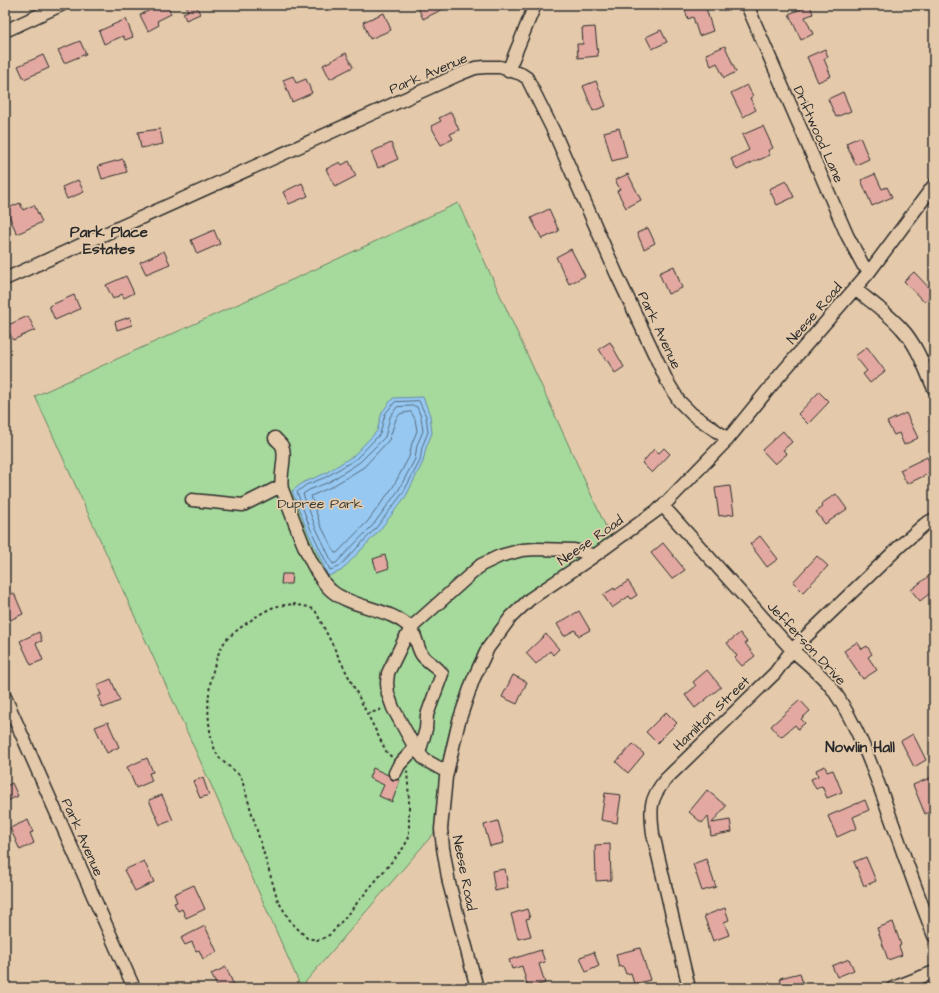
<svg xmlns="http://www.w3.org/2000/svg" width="939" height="993" font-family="'Architects Daughter',sans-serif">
  <rect width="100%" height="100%" fill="#e4caab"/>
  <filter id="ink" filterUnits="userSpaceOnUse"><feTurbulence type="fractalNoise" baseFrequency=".025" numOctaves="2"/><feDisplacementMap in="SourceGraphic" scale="8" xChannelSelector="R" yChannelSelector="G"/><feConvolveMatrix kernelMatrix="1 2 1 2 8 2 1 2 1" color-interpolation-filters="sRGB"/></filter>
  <g filter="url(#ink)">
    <path fill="#a6da9c" stroke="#688264" d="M 458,203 L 611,538 L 529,594 L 506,614 L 487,638 L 474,661 L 454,715 L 446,745 L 440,774 L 434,833 L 301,987 L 212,787 L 35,396 L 318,268 Z"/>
    <path fill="#96c8f2" stroke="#6b89a2" d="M 423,397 L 430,415 L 432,433 L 426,448 L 423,462 L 406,496 L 379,531 L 341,571 L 328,576 L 307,530 L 292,491 L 304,482 L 324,474 L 353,456 L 377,431 L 382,412 L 393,398 Z"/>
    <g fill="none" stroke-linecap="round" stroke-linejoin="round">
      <path stroke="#566a7b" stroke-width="1" d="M 419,401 L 426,416 L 428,432 L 422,447 L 420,461 L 403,493 L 376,528 L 339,567 L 330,570 L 310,528 L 297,492 L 306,485 L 326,477 L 356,459 L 380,434 L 385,414 L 395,402 Z
        M 415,406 L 417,407 L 421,417 L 423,431 L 417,445 L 415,459 L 398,491 L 373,525 L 336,563 L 333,564 L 315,526 L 303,494 L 309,490 L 329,482 L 360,462 L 385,437 L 390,417 L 397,407 Z
        M 411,412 L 415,419 L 417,431 L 412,443 L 409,457 L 393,487 L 368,521 L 337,553 L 335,553 L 320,524 L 311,496 L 331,487 L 364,467 L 389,440 L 396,419 L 400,414 Z"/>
    </g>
    <path fill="#e3a9a1" stroke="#2b2b2b" d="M 160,5 L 167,5 L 171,14 L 157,21 L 159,25 L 148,31 L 140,15 Z
      M 186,5 L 196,5 L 200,14 L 186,20 L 183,13 L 188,11 Z
      M 417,5 L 451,5 L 423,19 Z
      M 699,5 L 705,5 L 713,31 L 699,36 L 693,17 L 688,19 L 685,10 Z
      M 810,5 L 813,14 L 805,17 L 813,34 L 801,40 L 789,14 Z
      M 384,13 L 391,30 L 370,39 L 363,22 Z
      M 126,19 L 133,37 L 125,40 L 123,36 L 104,44 L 99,31 Z
      M 595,27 L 598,56 L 578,58 L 577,44 L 583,44 L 582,28 Z
      M 661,30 L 667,42 L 652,49 L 646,37 Z
      M 80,41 L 86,54 L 64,63 L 58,50 Z
      M 725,46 L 736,72 L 724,78 L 717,63 L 711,66 L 706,54 Z
      M 825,49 L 828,57 L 824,59 L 831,76 L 818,82 L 807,57 Z
      M 346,53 L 353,67 L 330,79 L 323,65 Z
      M 43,55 L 49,68 L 24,79 L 18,66 Z
      M 293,76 L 296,83 L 306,79 L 312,93 L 292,102 L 283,80 Z
      M 596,81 L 606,106 L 593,111 L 583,86 Z
      M 747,85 L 753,96 L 750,98 L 756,110 L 743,117 L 731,93 Z
      M 843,92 L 851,111 L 836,117 L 828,99 Z
      M 451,112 L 459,130 L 450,134 L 453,139 L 441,145 L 431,126 L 441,121 L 439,118 Z
      M 763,126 L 773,148 L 768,150 L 770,155 L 759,160 L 759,159 L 737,170 L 731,159 L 749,150 L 742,135 Z
      M 619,128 L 627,157 L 612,161 L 604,132 Z
      M 160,129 L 163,144 L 141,148 L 138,132 Z
      M 860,137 L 869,159 L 856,165 L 846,143 Z
      M 391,143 L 398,159 L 378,168 L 371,152 Z
      M 123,159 L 127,172 L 102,179 L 98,166 Z
      M 349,161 L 356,176 L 335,187 L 326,169 L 340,162 L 342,165 Z
      M 628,174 L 641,200 L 626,208 L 617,191 L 620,189 L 615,180 Z
      M 875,174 L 882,189 L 887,187 L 892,197 L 872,206 L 861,180 Z
      M 78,180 L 84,192 L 67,199 L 62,187 Z
      M 786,181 L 794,197 L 777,205 L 769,189 Z
      M 302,183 L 308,196 L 289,204 L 283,192 Z
      M 20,203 L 23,210 L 34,205 L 42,222 L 17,234 L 6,209 Z
      M 549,209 L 559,231 L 542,239 L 531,218 Z
      M 648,228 L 655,243 L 644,249 L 637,233 Z
      M 214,230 L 220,244 L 197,254 L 191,240 Z
      M 571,249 L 585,276 L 569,284 L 556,257 Z
      M 164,251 L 170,264 L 146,274 L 140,262 Z
      M 674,266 L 682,288 L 668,294 L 659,273 Z
      M 914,272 L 934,293 L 924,302 L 904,281 Z
      M 126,276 L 134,293 L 124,298 L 122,294 L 113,299 L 106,285 Z
      M 74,295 L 80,309 L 55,320 L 49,306 Z
      M 28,316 L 35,330 L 13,340 L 6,326 Z
      M 130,317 L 132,325 L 117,330 L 115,322 Z
      M 610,342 L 624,367 L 615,373 L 607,360 L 606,361 L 599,349 Z
      M 867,347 L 885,371 L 870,383 L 863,374 L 867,371 L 855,356 Z
      M 819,392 L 829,402 L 808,424 L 798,414 Z
      M 906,413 L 918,438 L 904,445 L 899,433 L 894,435 L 887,422 Z
      M 783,431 L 792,442 L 783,450 L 787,454 L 775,464 L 762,450 Z
      M 664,448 L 670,454 L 652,473 L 642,463 L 654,449 L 659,453 Z
      M 927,457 L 934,471 L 907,484 L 900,470 Z
      M 730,486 L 734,514 L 719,516 L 715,488 Z
      M 836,494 L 847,509 L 825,524 L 816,512 L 823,507 L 821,504 Z
      M 760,536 L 778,559 L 767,567 L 750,544 Z
      M 663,543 L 685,570 L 672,579 L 651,553 Z
      M 385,555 L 389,568 L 377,572 L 373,559 Z
      M 817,556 L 828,566 L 803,592 L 793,582 Z
      M 934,572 L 934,590 L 920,601 L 911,590 Z
      M 282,574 L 292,574 L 291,584 L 281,584 Z
      M 628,581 L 637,595 L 631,599 L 629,596 L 612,608 L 603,595 L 614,588 L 615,590 Z
      M 14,593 L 23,614 L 8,621 L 5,613 L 5,597 Z
      M 579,611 L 590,630 L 579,636 L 575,630 L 564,636 L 557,624 Z
      M 39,632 L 42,641 L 36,643 L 43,660 L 31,665 L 20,641 Z
      M 740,633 L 747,642 L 745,643 L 755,656 L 742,666 L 735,658 L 737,656 L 727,643 Z
      M 546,634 L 559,649 L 553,655 L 550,651 L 536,664 L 526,653 Z
      M 857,642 L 862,649 L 867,646 L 872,654 L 868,657 L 877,670 L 863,679 L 844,651 Z
      M 707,670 L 721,687 L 695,708 L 685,695 L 696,686 L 693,682 Z
      M 513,675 L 527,682 L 517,704 L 502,697 Z
      M 111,679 L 120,701 L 103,708 L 98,697 L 101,695 L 97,685 Z
      M 800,700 L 810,711 L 801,719 L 805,723 L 798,729 L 795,725 L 781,737 L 771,726 Z
      M 666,712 L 677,723 L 657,743 L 646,732 Z
      M 108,722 L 119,747 L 107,753 L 95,727 Z
      M 913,734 L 926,760 L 914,767 L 901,741 Z
      M 633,744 L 644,754 L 628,773 L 616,762 Z
      M 147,758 L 153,772 L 149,773 L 152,781 L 136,788 L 127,767 Z
      M 825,766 L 827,772 L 833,770 L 842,792 L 827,798 L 822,786 L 816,789 L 811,779 L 818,776 L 816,770 Z
      M 373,768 L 388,775 L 392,780 L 400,780 L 392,802 L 379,796 L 384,785 L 369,778 Z
      M 932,777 L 934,782 L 934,789 L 931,790 L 934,797 L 934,810 L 925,814 L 913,785 Z
      M 203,778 L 209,795 L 200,798 L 193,781 Z
      M 12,783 L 18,796 L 5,802 L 5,787 Z
      M 707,790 L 726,806 L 712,823 L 730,820 L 732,832 L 711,836 L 708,816 L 702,823 L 689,812 Z
      M 605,793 L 621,795 L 617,823 L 601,820 Z
      M 162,795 L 173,820 L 160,825 L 149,800 Z
      M 865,800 L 869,810 L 853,817 L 857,828 L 837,837 L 828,816 Z
      M 28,820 L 33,832 L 30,833 L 34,843 L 20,850 L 10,828 Z
      M 498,821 L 504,843 L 490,846 L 484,825 Z
      M 610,844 L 611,880 L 596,881 L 595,845 Z
      M 866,857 L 876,881 L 864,886 L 854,862 Z
      M 706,859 L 716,887 L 702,891 L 693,864 Z
      M 144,861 L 154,882 L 135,891 L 124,870 Z
      M 505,869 L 508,888 L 495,891 L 492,871 Z
      M 194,885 L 205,909 L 186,918 L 182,909 L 178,911 L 174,903 L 177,902 L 174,894 Z
      M 725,908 L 729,920 L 724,922 L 729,935 L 713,941 L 704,916 Z
      M 527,909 L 530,918 L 526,919 L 531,936 L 518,939 L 511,914 Z
      M 893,922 L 901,945 L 899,946 L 902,955 L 888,960 L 877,928 Z
      M 205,926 L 217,952 L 203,959 L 199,950 L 196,951 L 192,942 L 185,945 L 181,938 Z
      M 640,948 L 650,980 L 634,984 L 631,973 L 626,974 L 623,966 L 619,967 L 616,954 Z
      M 541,950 L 545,962 L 539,964 L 545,983 L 528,988 L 522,966 L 512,969 L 509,960 Z
      M 594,952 L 599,966 L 586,972 L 580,957 Z
      M 849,959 L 854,970 L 837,977 L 832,966 Z
      M 226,967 L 235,988 L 218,988 L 211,974 Z
      M 800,973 L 804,988 L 782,988 L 780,978 Z"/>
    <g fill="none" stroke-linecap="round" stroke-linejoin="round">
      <defs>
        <path id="minor" d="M 747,5 L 847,235 L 863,265 L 870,271
          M 5,31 L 61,5
          M 508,71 L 535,5
          M 5,279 L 460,74 L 475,68 L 485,67 L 500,67 L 521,74 L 527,78 L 554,132 L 617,275 L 667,381 L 679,401 L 692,414 L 728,439
          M 855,289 C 871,302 888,313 902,329 C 917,345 925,369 934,389
          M 275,438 C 277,441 281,443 282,446 C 287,455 279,476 282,489 C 292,514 312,577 333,592 C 353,608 393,609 410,628 C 416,633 417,648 422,655 C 428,663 437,666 442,674 L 427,715 L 426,729 L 419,753
          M 192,500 L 243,505 L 281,486
          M 663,506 L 792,650 C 805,661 822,675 832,688 C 861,730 877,780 894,827 C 907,864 920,900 934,936
          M 5,697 L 134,988
          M 447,772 L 425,760 L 415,748 L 393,708 L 388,694 L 387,683 L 388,673 L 404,640 L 413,626 L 481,565 L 500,556 L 522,550 L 537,549 L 574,550 L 583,552 L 594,556
          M 395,773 L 399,765 L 415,748
          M 477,988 L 449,883 L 443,848 L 441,829 L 446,777 L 459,721 L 473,680 L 488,648 L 511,617 L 530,599 L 594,556 L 663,506 L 728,439 L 780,375 L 870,271 L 934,185
          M 689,988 L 653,834 C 650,809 649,799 666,779 L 775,673 L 792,650 L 901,545 L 925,524 L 934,519
          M 893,988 L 934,972"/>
      </defs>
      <use href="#minor" stroke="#2b2b2b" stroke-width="15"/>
      <path stroke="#2b2b2b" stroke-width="2" stroke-dasharray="3 3" stroke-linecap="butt" d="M 293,604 L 309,607 L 315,610 L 387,753 L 407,770 L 409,799 L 409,837 L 404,847 L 331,934 L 324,938 L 317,940 L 307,938 L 291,922 L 278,901 L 241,777 C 234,769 221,762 217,754 C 209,740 207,710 209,694 C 210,679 217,650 227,639 C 236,630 266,608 278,606 C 283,605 288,605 293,604 Z
        M 367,714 L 380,710 L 382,708"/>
      <use href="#minor" stroke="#e4caab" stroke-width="12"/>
    </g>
  </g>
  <g text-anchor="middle" stroke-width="3.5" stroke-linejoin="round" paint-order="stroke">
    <g font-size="14" fill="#2b2b2b" stroke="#e4caab">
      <text transform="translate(428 73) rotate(-23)" y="5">Park Avenue</text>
      <text transform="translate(819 134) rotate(66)" y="5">Driftwood Lane</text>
      <text transform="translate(814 313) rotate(-49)" y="5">Neese Road</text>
      <text transform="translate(660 330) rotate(65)" y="5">Park Avenue</text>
      <text transform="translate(590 540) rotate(-35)" y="5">Neese Road</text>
      <text transform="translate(807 643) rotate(47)" y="5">Jefferson Drive</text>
      <text transform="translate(711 713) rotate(-44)" y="5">Hamilton Street</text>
      <text transform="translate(83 837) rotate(66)" y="5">Park Avenue</text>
      <text transform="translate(465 873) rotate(79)" y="5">Neese Road</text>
    </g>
    <g font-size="14" fill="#373c36" stroke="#e4caab">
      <text x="320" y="508">Dupree Park</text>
    </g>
    <g font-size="15" font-weight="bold" fill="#2b2b2b" stroke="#e4caab">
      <text x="109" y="237">Park Place<tspan x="109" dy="17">Estates</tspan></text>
      <text x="860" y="752">Nowlin Hall</text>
    </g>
  </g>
  <rect width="939" height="993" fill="none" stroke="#e4caab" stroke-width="20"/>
  <rect x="10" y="10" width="919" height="973" fill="none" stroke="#2b2b2b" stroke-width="1.5" filter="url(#ink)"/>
</svg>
